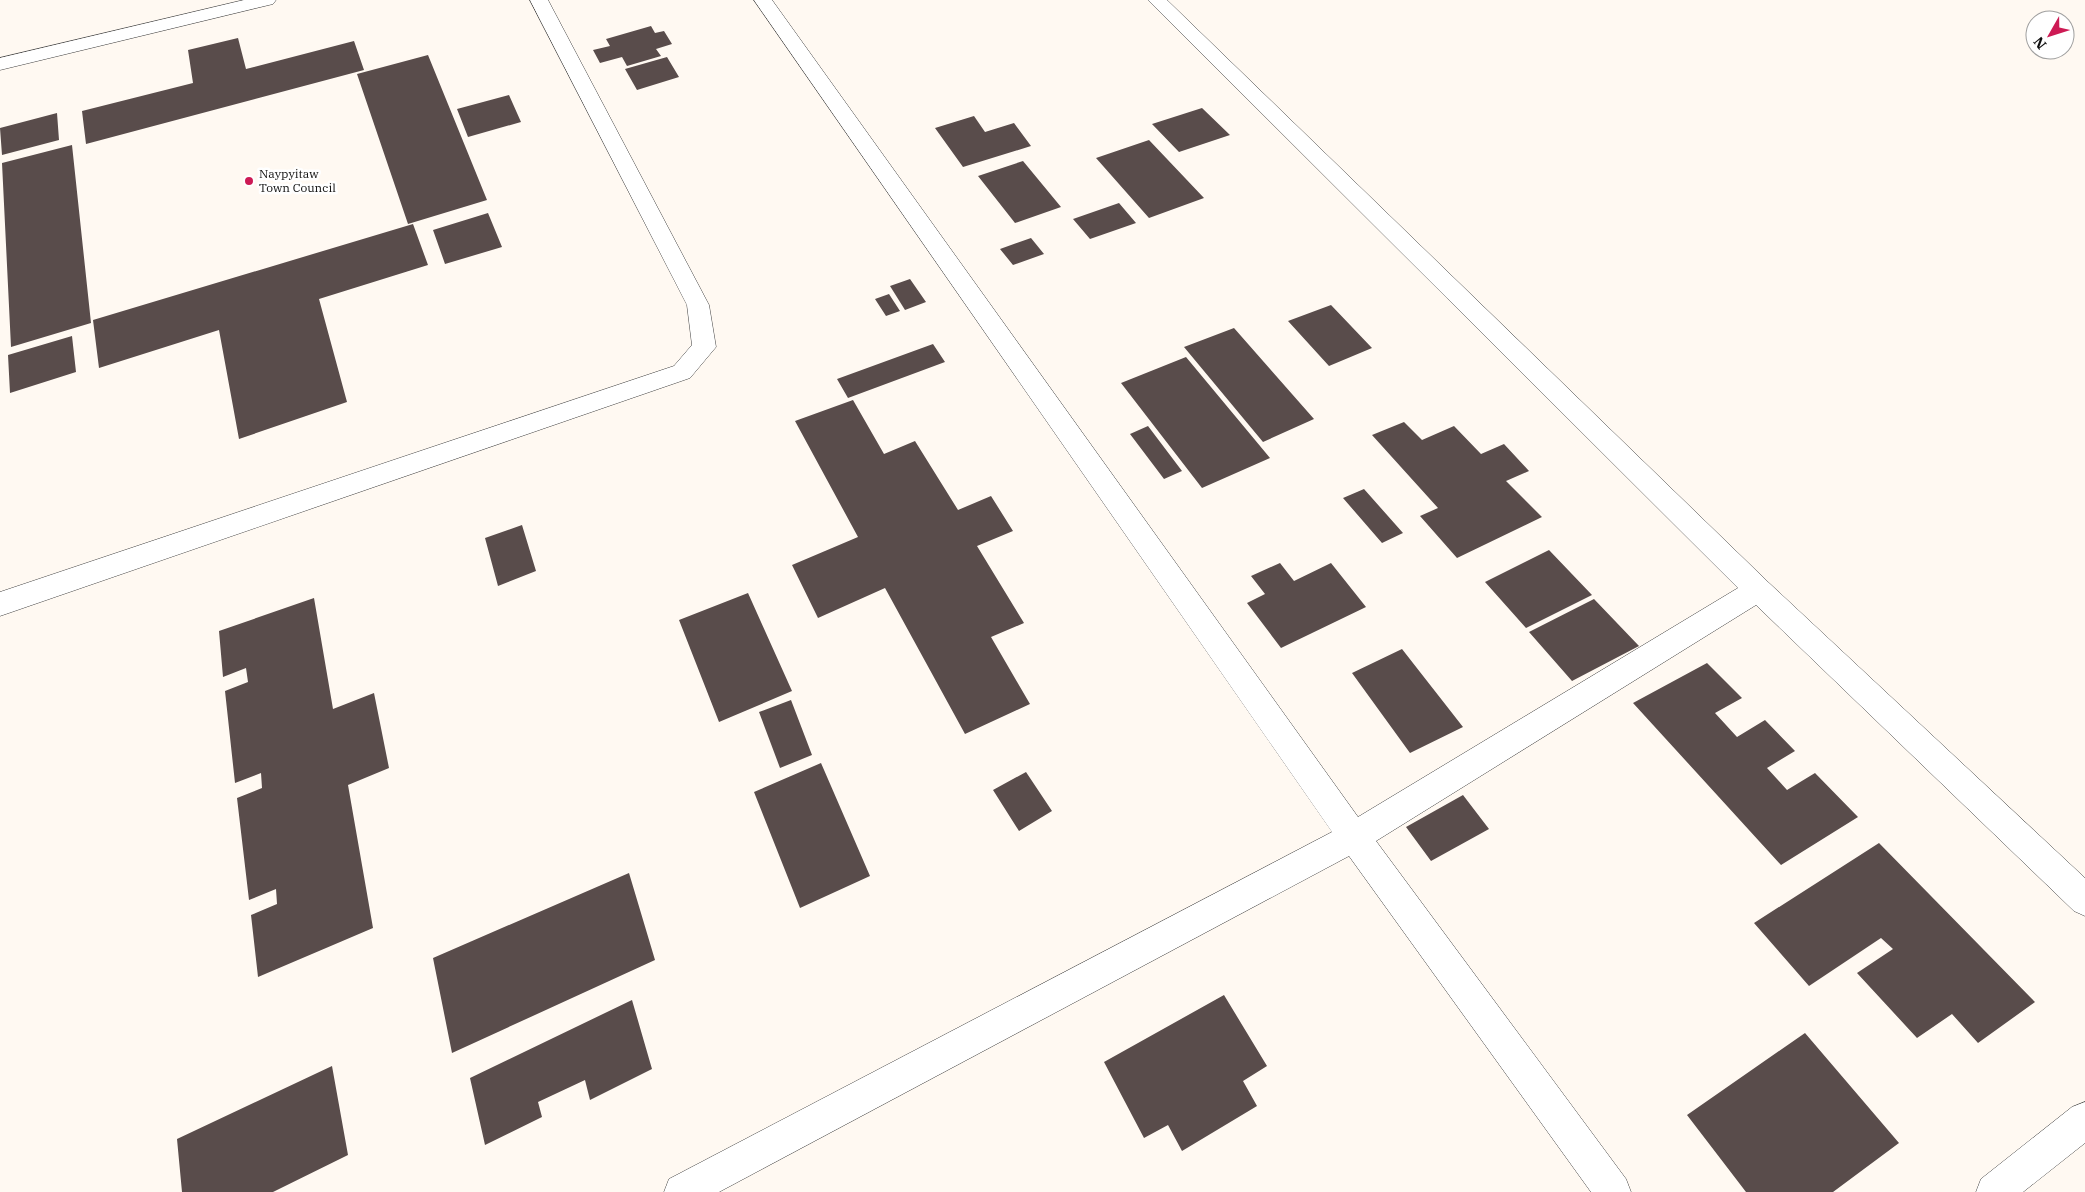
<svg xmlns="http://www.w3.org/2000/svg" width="2085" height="1192" font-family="'IBM Plex Serif',serif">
  <rect width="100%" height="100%" fill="#fff9f2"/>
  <path fill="#594c4b" d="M 651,26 L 655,33 L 664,31 L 672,44 L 656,49 L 661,56 L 627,66 L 622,57 L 600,63 L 593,50 L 610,46 L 606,39 Z
    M 238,38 L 246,69 L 354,41 L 364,70 L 86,144 L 82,111 L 193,83 L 188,50 Z
    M 428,55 L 487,200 L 408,224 L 357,74 Z
    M 667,57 L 679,77 L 637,90 L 625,69 Z
    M 509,95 L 521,122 L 468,137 L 457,109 Z
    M 1202,108 L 1230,135 L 1179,152 L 1152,124 Z
    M 57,113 L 59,140 L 2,155 L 0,128 Z
    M 974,116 L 985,132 L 1014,123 L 1031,146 L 963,167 L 935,128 Z
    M 1149,140 L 1204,198 L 1149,218 L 1096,158 Z
    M 72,145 L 91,323 L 11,347 L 2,163 Z
    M 1023,161 L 1061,207 L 1015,223 L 978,176 Z
    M 1119,203 L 1136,223 L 1090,239 L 1073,219 Z
    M 488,213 L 502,247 L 445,264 L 433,230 Z
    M 413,224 L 428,265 L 319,299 L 347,402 L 239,439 L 219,330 L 99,368 L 93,320 Z
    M 1031,238 L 1044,254 L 1013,265 L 1000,249 Z
    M 910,279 L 926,302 L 905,310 L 890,286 Z
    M 889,294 L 900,311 L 886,316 L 875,299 Z
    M 1331,305 L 1372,348 L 1329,366 L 1288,321 Z
    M 1234,328 L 1314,419 L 1263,442 L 1184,347 Z
    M 72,336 L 76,372 L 10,393 L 8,355 Z
    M 933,344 L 945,362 L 848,398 L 837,379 Z
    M 1186,357 L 1270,458 L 1202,488 L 1121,383 Z
    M 853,400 L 884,454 L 915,441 L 958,510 L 991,496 L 1013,531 L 977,546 L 1024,623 L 991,637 L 1030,704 L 965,734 L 885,588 L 818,618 L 792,565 L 858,537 L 795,421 Z
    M 1404,422 L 1422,440 L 1454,426 L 1481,454 L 1504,444 L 1529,471 L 1506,481 L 1542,517 L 1457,558 L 1420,516 L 1438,508 L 1372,435 Z
    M 1148,426 L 1182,471 L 1164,479 L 1130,434 Z
    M 1364,489 L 1403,533 L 1382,543 L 1343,498 Z
    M 522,525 L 536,571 L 498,586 L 485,538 Z
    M 1549,550 L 1592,595 L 1526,628 L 1485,582 Z
    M 1280,563 L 1294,581 L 1331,563 L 1366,607 L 1281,648 L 1247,603 L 1265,594 L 1251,576 Z
    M 748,593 L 792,691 L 719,722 L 679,620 Z
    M 314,598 L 333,709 L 374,693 L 389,768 L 348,785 L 373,928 L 258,977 L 251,915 L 277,904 L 276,889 L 249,900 L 237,798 L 262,788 L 261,773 L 235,783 L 225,691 L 248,682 L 246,668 L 223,677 L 219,631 Z
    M 1594,599 L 1639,646 L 1572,681 L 1529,632 Z
    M 1402,649 L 1463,727 L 1410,753 L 1352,673 Z
    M 1707,663 L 1742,698 L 1715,713 L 1737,737 L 1765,720 L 1795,751 L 1767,768 L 1787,790 L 1815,773 L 1858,817 L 1781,865 L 1633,703 Z
    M 791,700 L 812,755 L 780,768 L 759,712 Z
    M 821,763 L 870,876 L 800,908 L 754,792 Z
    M 1026,772 L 1052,811 L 1019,831 L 993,790 Z
    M 1463,795 L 1489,829 L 1431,861 L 1406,827 Z
    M 1879,843 L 2035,1002 L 1978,1043 L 1952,1014 L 1917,1038 L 1857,973 L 1893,949 L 1881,938 L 1809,986 L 1754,923 Z
    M 629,873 L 655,960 L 452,1053 L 433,958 Z
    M 1224,995 L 1267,1066 L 1243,1081 L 1257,1106 L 1182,1151 L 1168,1125 L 1144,1138 L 1104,1062 Z
    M 632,1000 L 652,1069 L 590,1100 L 585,1080 L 538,1102 L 542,1117 L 485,1145 L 470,1078 Z
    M 1805,1033 L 1899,1143 L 1833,1192 L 1746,1192 L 1687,1115 Z
    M 332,1066 L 348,1155 L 273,1192 L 182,1192 L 177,1139 Z"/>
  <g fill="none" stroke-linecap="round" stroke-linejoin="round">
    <defs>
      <path id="minor" d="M 244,0 L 276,0 L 273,4 L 0,70 L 0,58 Z
        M 530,0 L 548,0 L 709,305 L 716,347 L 690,378 L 0,616 L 0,592 L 674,366 L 692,345 L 687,305 Z
        M 754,0 L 772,0 L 1358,817 L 1738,588 L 1148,0 L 1167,0 L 1768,582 L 2085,878 L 2085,916 L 2074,911 L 1756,605 L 1376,841 L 1626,1179 L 1631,1192 L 1591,1192 L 1349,856 L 719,1192 L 664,1192 L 669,1179 L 1332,832 Z
        M 2085,1102 L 2085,1143 L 2023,1192 L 1976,1192 L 1981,1179 L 2072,1107 Z"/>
    </defs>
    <use href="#minor" stroke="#424242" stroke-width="1"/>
    <use href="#minor" fill="#fff" fill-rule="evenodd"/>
  </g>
  <circle fill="#cd1a54" stroke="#fff" stroke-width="2" cx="249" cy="181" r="5"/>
  <g text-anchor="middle" stroke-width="5" stroke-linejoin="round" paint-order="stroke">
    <g font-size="12" fill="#0f0f0f" stroke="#fff" text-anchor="start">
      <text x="259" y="178">Naypyitaw<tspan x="259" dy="14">Town Council</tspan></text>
    </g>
  </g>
  <g transform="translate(2050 35) rotate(231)"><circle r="24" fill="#ffffff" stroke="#9f9f9f"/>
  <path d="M0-4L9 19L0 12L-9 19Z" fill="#cd1a54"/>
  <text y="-8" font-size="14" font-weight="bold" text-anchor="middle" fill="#0f0f0f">N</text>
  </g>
</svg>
